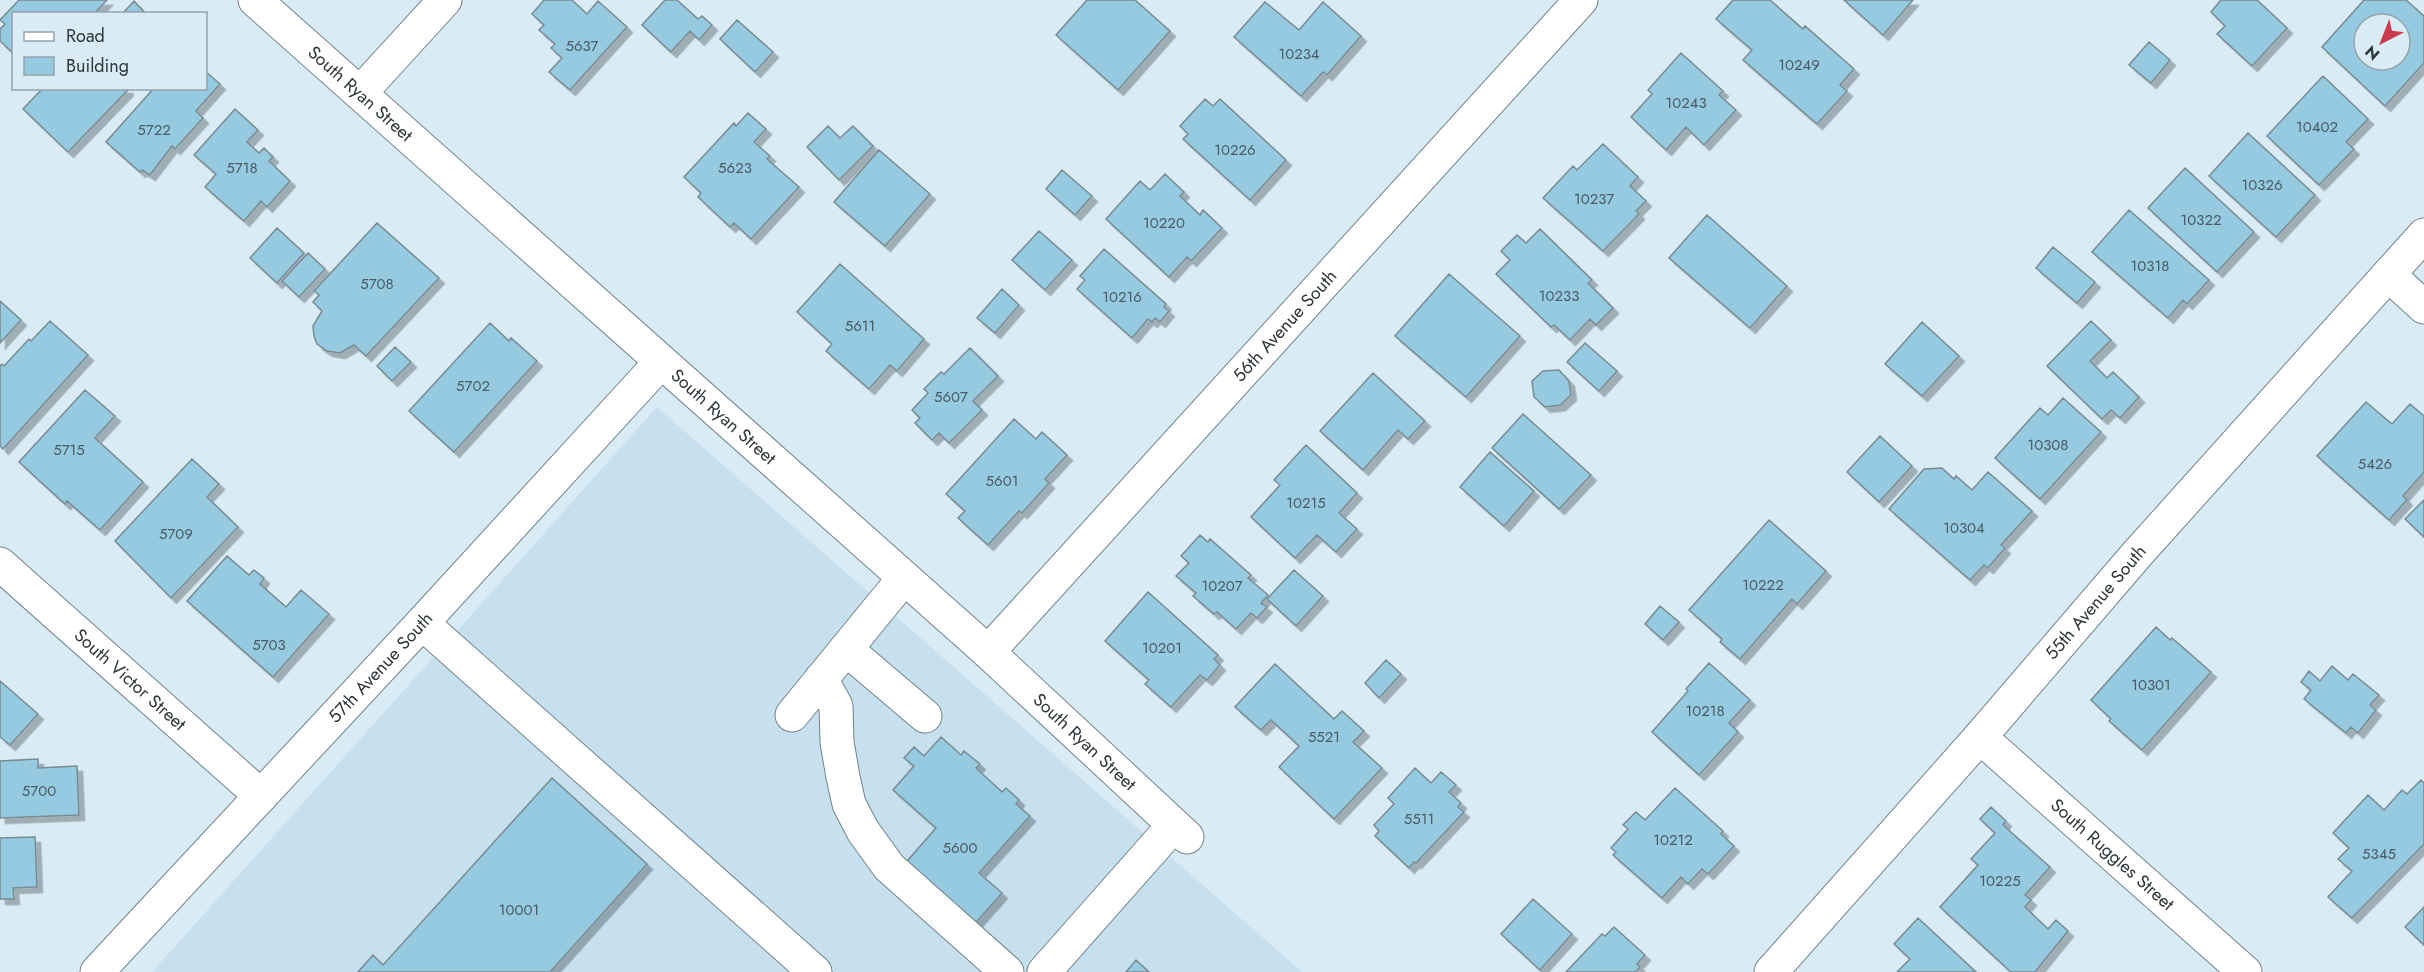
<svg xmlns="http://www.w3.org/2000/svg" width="2424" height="972" font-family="Jost,sans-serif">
  <defs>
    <filter id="shadow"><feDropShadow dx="5.5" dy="5.5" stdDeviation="0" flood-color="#0004"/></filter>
  </defs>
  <rect width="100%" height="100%" fill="#d9ecf5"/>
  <path fill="#c6e1ed" d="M 657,407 L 1302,972 L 152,972 Z"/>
  <path fill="#96cae1" stroke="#798b92" stroke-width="1.5" fill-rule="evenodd" filter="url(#shadow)" d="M 19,0 L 107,0 L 94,14 L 14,14 L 14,54 L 0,41 L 0,29 L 5,24 L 0,20 Z
    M 544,0 L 572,0 L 587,14 L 598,1 L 627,27 L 570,90 L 549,72 L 562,58 L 551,48 L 555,44 L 539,30 L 544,25 L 532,14 Z
    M 665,0 L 677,0 L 698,19 L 702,16 L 712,25 L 699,40 L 690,31 L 671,52 L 642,25 Z
    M 1087,0 L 1135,0 L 1170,31 L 1118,90 L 1056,35 Z
    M 1733,0 L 1770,0 L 1803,29 L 1805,26 L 1854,69 L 1840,85 L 1847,91 L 1817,124 L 1743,60 L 1752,50 L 1716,19 Z
    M 1844,0 L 1913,0 L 1883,35 Z
    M 2221,0 L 2257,0 L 2287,28 L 2252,66 L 2217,34 L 2225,26 L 2211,12 Z
    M 2364,0 L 2406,0 L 2424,16 L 2424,63 L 2385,106 L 2322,47 ZM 2364,24 L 2400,24 L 2400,60 L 2364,60 Z
    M 134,1 L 146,14 L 122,14 Z
    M 1265,2 L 1299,30 L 1323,2 L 1361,36 L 1327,75 L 1323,72 L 1301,96 L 1234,37 Z
    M 737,20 L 773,52 L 755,72 L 720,39 Z
    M 2149,42 L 2170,60 L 2151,83 L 2129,65 Z
    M 1681,53 L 1723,91 L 1719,95 L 1736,110 L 1704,145 L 1686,127 L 1666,150 L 1631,117 L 1652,94 L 1648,90 Z
    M 206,72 L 220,84 L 196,111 L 203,118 L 175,149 L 172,146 L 150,175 L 142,170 L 140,172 L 106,142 L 154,88 L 206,88 Z
    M 2323,76 L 2368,119 L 2346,142 L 2354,149 L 2319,185 L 2267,136 Z
    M 43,88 L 127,88 L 128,90 L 68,152 L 23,109 Z
    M 1205,99 L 1213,106 L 1220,99 L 1286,160 L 1250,200 L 1183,139 L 1188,134 L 1180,126 Z
    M 235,109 L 258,130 L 247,142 L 259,153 L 264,148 L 273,157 L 269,161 L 290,181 L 267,207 L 261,201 L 244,221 L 205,187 L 216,174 L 194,155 Z
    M 748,113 L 766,129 L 754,142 L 770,156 L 767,159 L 799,187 L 751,239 L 734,223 L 730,227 L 698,197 L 701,193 L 684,177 L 734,123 L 736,126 Z
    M 828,126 L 840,138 L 853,126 L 873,146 L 839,180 L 807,147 Z
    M 2248,133 L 2315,195 L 2276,237 L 2209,176 Z
    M 1603,144 L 1638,177 L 1630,186 L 1646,201 L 1636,211 L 1639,214 L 1603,251 L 1543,198 L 1573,166 L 1577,170 Z
    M 879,150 L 930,194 L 885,246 L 834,202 Z
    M 2185,168 L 2254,232 L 2217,272 L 2148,208 Z
    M 1062,170 L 1092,196 L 1075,215 L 1046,189 Z
    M 1165,174 L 1184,192 L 1180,196 L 1200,215 L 1203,210 L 1222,228 L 1191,261 L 1187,257 L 1169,277 L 1106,219 L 1140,181 L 1150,190 Z
    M 2129,210 L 2209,280 L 2187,304 L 2183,300 L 2168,318 L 2092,252 Z
    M 1707,215 L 1787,286 L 1750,328 L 1669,258 Z
    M 377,223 L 439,278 L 366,356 L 354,345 L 340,353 L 327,351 L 317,344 L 314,336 L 313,326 L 322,311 L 313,302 L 319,295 L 314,291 Z
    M 277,228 L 304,253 L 277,283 L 250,258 Z
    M 1540,229 L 1592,280 L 1588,283 L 1613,308 L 1596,325 L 1590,319 L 1570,340 L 1554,325 L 1551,327 L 1496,274 L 1510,260 L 1501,251 L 1517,235 L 1526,243 Z
    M 1039,231 L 1072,260 L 1045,290 L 1012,260 Z
    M 2053,247 L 2095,282 L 2077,303 L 2036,268 Z
    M 1104,249 L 1166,304 L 1164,307 L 1169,311 L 1160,322 L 1155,318 L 1152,322 L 1148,319 L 1132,338 L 1077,289 L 1085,280 L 1080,276 Z
    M 308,253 L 325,269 L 299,297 L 282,281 Z
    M 840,264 L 924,339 L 897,371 L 890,365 L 869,389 L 826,351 L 832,344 L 797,312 Z
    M 1449,274 L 1520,336 L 1466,397 L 1395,336 Z
    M 1002,289 L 1019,305 L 995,333 L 977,318 Z
    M 0,301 L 21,320 L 0,343 Z
    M 50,321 L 88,355 L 3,449 L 0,446 L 0,366 L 2,364 L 4,366 L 29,339 L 31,341 Z
    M 2091,321 L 2111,340 L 2090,361 L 2107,378 L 2113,372 L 2139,397 L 2120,418 L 2111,410 L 2102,419 L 2047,366 Z
    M 1922,322 L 1959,356 L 1922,396 L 1885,364 Z
    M 490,323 L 509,341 L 511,338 L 537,361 L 454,452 L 409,411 Z
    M 1585,343 L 1617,371 L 1599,391 L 1567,362 Z
    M 395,347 L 411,362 L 392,381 L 377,366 Z
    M 970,348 L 998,376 L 973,401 L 982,410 L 949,443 L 939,433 L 932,440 L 915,423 L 920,418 L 912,410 L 928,393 L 924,389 L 941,372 L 944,374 Z
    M 1559,370 L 1569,381 L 1571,395 L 1560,405 L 1545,407 L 1534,397 L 1532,381 L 1543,371 Z
    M 1373,373 L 1425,421 L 1408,439 L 1398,430 L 1363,470 L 1320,431 Z
    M 85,390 L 115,416 L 95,438 L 143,482 L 100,530 L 67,501 L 65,504 L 19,462 Z
    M 2063,398 L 2101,432 L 2040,499 L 1995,458 L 2040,408 L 2048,415 Z
    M 2366,402 L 2392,424 L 2410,404 L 2424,416 L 2424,472 L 2403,496 L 2407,500 L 2389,520 L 2317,456 Z
    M 1523,414 L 1591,475 L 1559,509 L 1492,448 Z
    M 1014,419 L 1036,439 L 1042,432 L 1067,455 L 1045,479 L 1049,483 L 1022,513 L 1019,511 L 988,545 L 958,518 L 965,511 L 946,494 Z
    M 1880,436 L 1912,466 L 1879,502 L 1847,472 Z
    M 1306,445 L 1357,493 L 1339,513 L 1357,529 L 1336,552 L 1317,535 L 1295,558 L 1251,517 L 1280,485 L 1274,480 Z
    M 1490,452 L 1534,491 L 1504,526 L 1460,487 Z
    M 192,459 L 219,484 L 207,497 L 238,527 L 171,598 L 115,541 Z
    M 1942,468 L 1954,479 L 1956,476 L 1972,490 L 1988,472 L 2032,511 L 2001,545 L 2005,548 L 1988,568 L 1984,565 L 1970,580 L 1889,509 L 1924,469 Z
    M 2424,500 L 2424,537 L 2405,519 Z
    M 1769,520 L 1826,571 L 1797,604 L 1792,599 L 1740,659 L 1720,642 L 1722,639 L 1689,610 Z
    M 1200,535 L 1208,542 L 1210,539 L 1251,575 L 1248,578 L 1268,595 L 1261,603 L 1267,607 L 1257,618 L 1251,613 L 1236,629 L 1217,612 L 1214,614 L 1193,596 L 1196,593 L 1176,576 L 1189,563 L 1181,556 Z
    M 227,556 L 249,575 L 254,570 L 264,578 L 260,584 L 286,607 L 301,590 L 329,614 L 273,677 L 187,601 Z
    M 1294,570 L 1323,596 L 1296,626 L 1267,599 Z
    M 1148,592 L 1218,655 L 1214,659 L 1220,665 L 1207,680 L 1200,675 L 1171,707 L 1145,684 L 1149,680 L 1105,641 Z
    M 1660,606 L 1679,622 L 1663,640 L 1645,624 Z
    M 2156,627 L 2170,640 L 2172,638 L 2211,672 L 2142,750 L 2109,721 L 2111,719 L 2091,700 Z
    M 1386,660 L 1401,674 L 1379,698 L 1365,683 Z
    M 1709,663 L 1750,700 L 1729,723 L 1738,732 L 1699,775 L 1652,732 L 1688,691 L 1686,689 Z
    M 1275,664 L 1334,719 L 1342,711 L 1364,731 L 1353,742 L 1382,768 L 1334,819 L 1279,767 L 1299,746 L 1271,720 L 1261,730 L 1235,707 Z
    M 2332,666 L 2348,680 L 2353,674 L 2379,695 L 2370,705 L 2376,710 L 2358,733 L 2351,727 L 2346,733 L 2304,699 L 2311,690 L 2301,682 L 2309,671 L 2320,681 Z
    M 0,681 L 38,714 L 10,745 L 0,737 Z
    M 941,737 L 961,755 L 964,751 L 980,764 L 976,768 L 1002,792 L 1006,788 L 1019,800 L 1016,804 L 1030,816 L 979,873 L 1002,893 L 971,928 L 901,868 L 936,828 L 893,790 L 914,766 L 904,758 L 914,747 L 924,756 Z
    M 38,759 L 38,768 L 77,766 L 79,815 L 0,818 L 0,761 Z
    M 1415,768 L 1431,783 L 1441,772 L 1456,785 L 1449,792 L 1461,803 L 1458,807 L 1464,812 L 1416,863 L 1414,862 L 1409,868 L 1375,836 L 1379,831 L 1374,825 L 1394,804 L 1388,798 Z
    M 552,778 L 647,864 L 550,972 L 358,972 L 373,955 L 383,965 Z
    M 2421,780 L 2424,783 L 2424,844 L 2352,918 L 2328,897 L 2352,871 L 2338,859 L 2349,848 L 2333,833 L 2368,795 L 2384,810 L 2402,790 L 2407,794 Z
    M 1675,788 L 1723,831 L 1721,834 L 1734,846 L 1708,874 L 1702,869 L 1688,884 L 1681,877 L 1662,898 L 1613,855 L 1616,852 L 1611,848 L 1628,829 L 1623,825 L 1636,812 L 1645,820 Z
    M 1991,807 L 2006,821 L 2003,825 L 2050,867 L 2025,895 L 2031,900 L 2025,907 L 2048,929 L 2056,920 L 2068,931 L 2035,972 L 2011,972 L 1940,907 L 1978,865 L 1971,859 L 1995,833 L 1980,819 Z
    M 35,837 L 37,887 L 13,888 L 14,899 L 0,899 L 0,838 Z
    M 1533,899 L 1572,934 L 1540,970 L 1501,934 Z
    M 2424,907 L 2424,945 L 2405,927 Z
    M 1918,918 L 1976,972 L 1897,972 L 1910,959 L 1894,944 Z
    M 1614,927 L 1645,955 L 1637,964 L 1640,967 L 1635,972 L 1566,972 L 1602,934 L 1605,936 Z
    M 1136,960 L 1149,972 L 1126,972 Z"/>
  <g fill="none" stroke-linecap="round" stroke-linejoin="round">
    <defs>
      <g id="minor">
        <path id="s1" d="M 255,0 L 988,652 L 1187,837"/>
        <path d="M 360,93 L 445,0"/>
        <path d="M 2389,275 L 2424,307"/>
        <path id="s2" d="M 0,564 L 261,796"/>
        <path d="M 422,623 L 815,972"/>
        <path d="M 846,649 L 925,716"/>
        <path id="s3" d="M 988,652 L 1581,0"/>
        <path d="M 821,679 L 836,706 L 837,742 L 843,777 L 849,804 L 863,831 L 889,867 L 1007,972"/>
        <path d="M 792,715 L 904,578"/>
        <path id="s4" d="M 1980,737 L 2245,972"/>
        <path id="s5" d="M 97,972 L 422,623 L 661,362"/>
        <path d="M 1044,972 L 1174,825"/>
        <path id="s6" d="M 1771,972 L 1980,737 L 2138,553 L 2424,235"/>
      </g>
    </defs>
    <use href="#minor" stroke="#72838b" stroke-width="35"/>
    <use href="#minor" stroke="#fff" stroke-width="33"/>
  </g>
  <g text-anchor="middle" stroke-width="5" stroke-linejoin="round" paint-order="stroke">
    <g font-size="15" fill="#495b64">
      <text x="582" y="51">5637</text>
      <text x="1299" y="59">10234</text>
      <text x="1799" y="70">10249</text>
      <text x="1686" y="108">10243</text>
      <text x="2317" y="132">10402</text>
      <text x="154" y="135">5722</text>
      <text x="1235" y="155">10226</text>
      <text x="242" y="173">5718</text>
      <text x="735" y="173">5623</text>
      <text x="2262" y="190">10326</text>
      <text x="1594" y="204">10237</text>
      <text x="2201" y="225">10322</text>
      <text x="1164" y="228">10220</text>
      <text x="2150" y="271">10318</text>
      <text x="377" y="289">5708</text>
      <text x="1559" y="301">10233</text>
      <text x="1122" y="302">10216</text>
      <text x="860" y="331">5611</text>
      <text x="473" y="391">5702</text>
      <text x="951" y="402">5607</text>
      <text x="2048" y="450">10308</text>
      <text x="69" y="455">5715</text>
      <text x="2375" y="469">5426</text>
      <text x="1002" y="486">5601</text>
      <text x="1306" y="508">10215</text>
      <text x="1964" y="533">10304</text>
      <text x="176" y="539">5709</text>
      <text x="1763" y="590">10222</text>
      <text x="1222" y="591">10207</text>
      <text x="269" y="650">5703</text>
      <text x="1162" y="653">10201</text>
      <text x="2151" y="690">10301</text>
      <text x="1705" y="716">10218</text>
      <text x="1324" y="742">5521</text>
      <text x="39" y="796">5700</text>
      <text x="1419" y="824">5511</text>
      <text x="1673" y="845">10212</text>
      <text x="960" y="853">5600</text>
      <text x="2379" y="859">5345</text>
      <text x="2000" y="886">10225</text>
      <text x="519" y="915">10001</text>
    </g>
    <g font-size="18" fill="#2f363a" stroke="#d9ecf5">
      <text dy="6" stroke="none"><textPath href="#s1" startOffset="141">South Ryan Street</textPath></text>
      <text dy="6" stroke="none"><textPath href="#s3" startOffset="441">56th Avenue South</textPath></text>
      <text dy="6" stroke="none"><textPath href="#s1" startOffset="627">South Ryan Street</textPath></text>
      <text dy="6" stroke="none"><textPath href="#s6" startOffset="492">55th Avenue South</textPath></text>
      <text dy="6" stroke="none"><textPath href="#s5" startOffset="416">57th Avenue South</textPath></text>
      <text dy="6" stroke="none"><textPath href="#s2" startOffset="174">South Victor Street</textPath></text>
      <text dy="6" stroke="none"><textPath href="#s1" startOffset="1113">South Ryan Street</textPath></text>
      <text dy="6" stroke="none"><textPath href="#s4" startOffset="177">South Ruggles Street</textPath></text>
    </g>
  </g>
  <rect x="12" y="12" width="195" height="78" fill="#d9ecf5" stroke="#95a3aa" stroke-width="1.5"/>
  <rect x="24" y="32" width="30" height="9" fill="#ffffff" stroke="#95a3aa" stroke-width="1.5"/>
  <text x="66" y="42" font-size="18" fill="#2f363a">Road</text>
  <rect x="24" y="57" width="30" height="18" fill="#96cae1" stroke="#95a3aa" stroke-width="1.5"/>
  <text x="66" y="72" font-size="18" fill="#2f363a">Building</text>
  <g transform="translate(2382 42) rotate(222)"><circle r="28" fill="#d9ecf5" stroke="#95a3aa" stroke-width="1.5"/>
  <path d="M0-4.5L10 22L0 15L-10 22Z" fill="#cb3b4d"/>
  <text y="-9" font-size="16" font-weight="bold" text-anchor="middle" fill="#2f363a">N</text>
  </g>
</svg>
